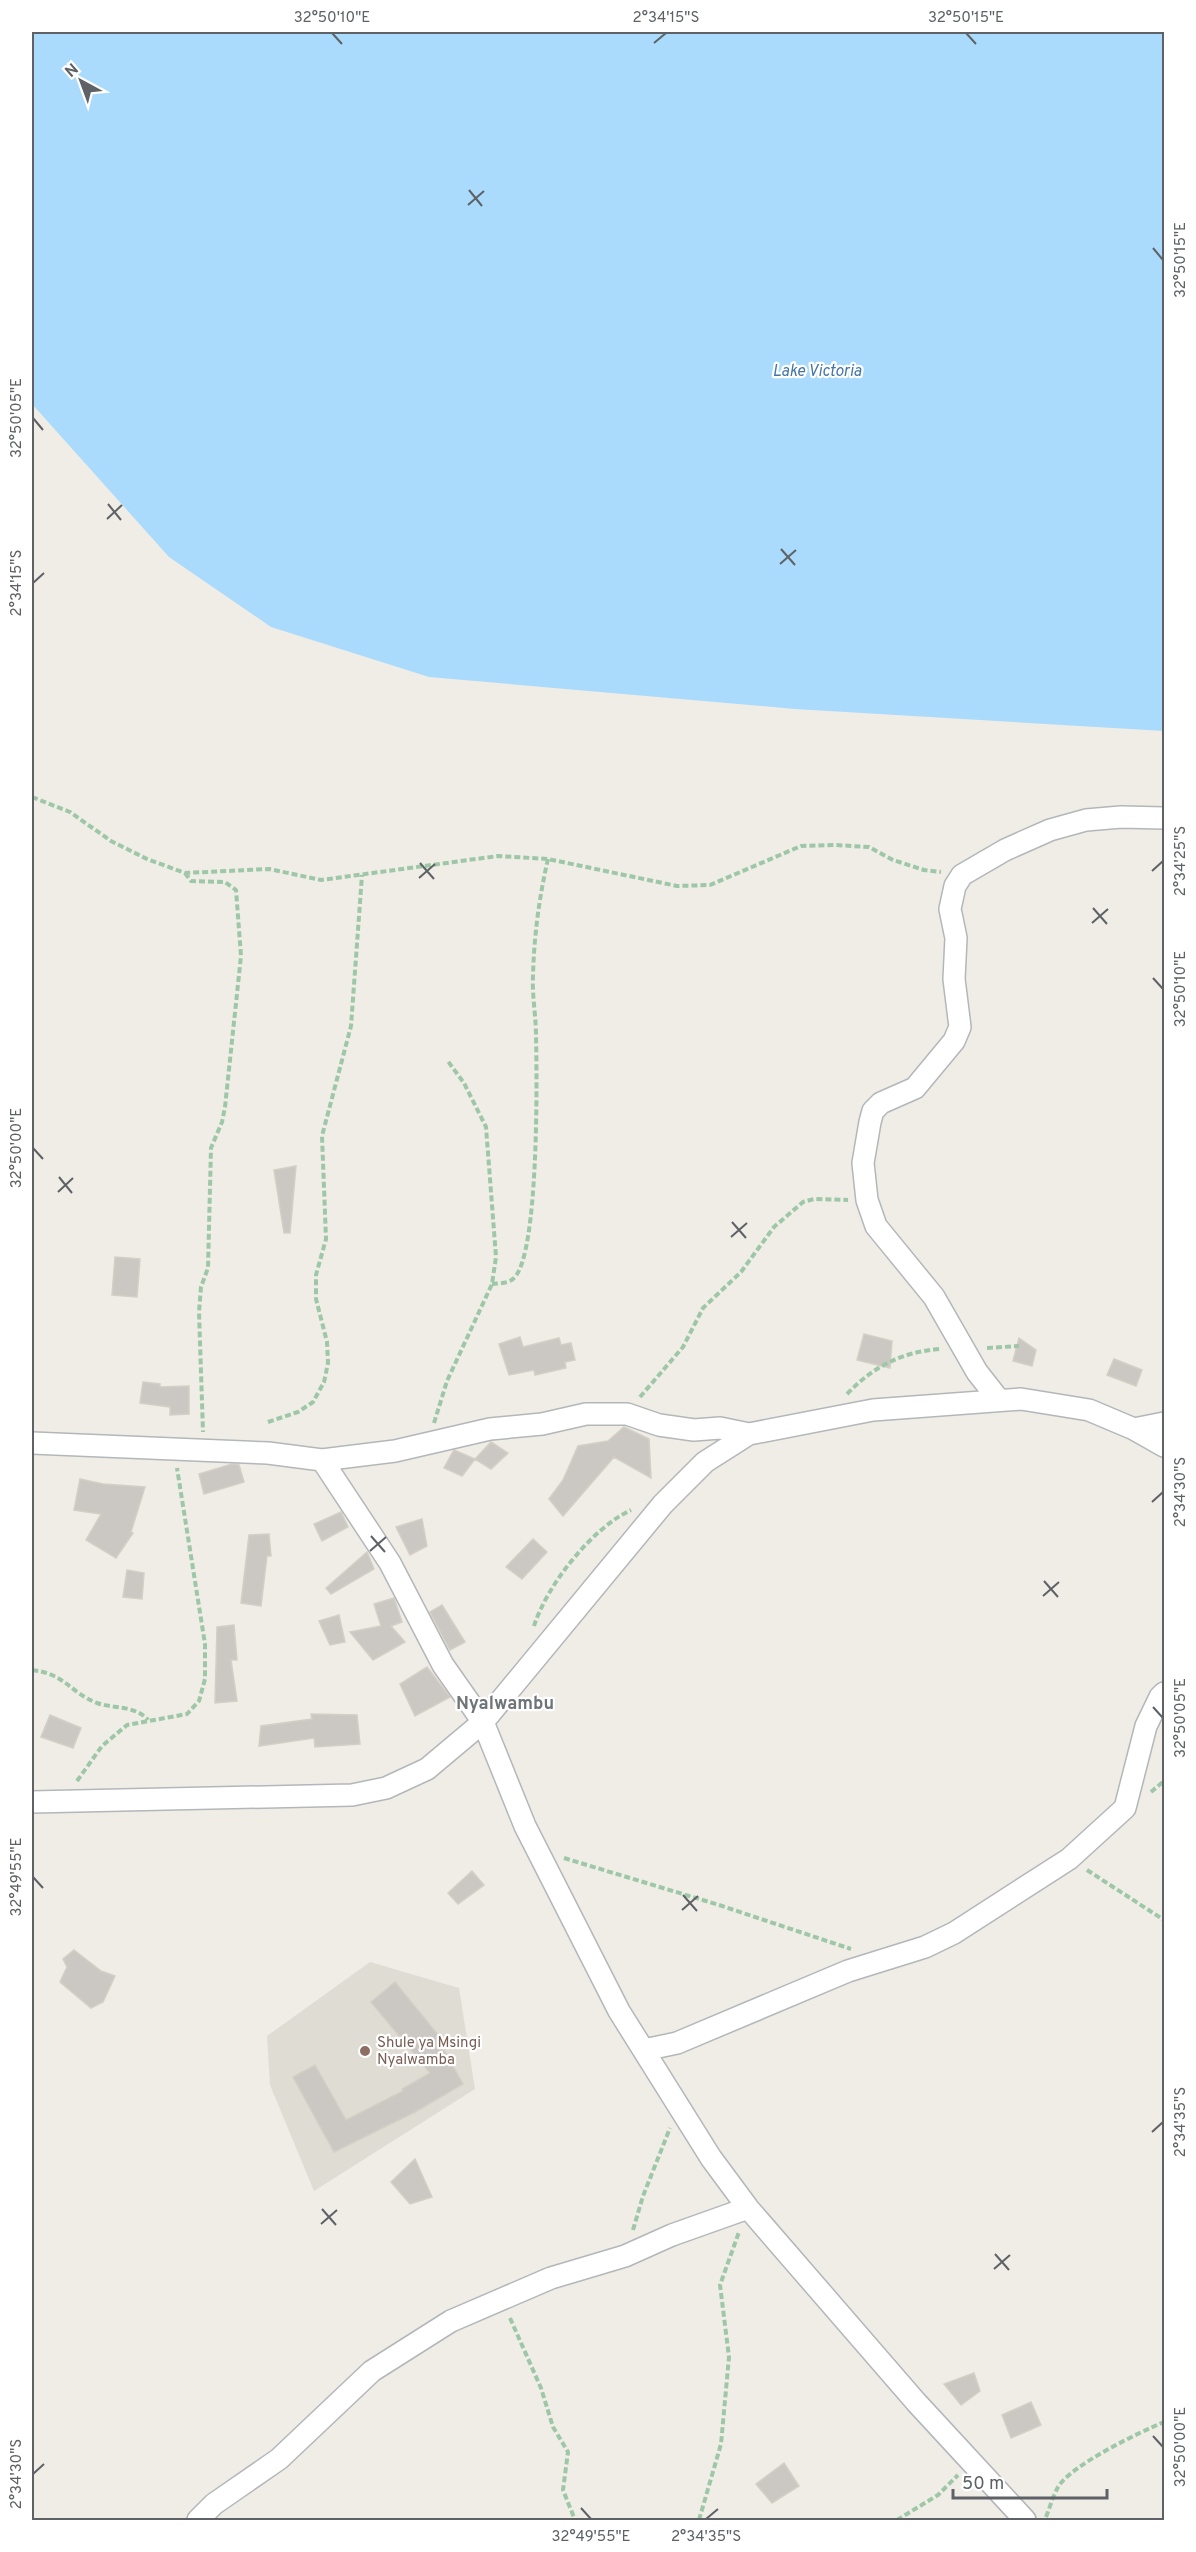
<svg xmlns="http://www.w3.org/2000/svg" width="1196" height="2552" font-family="Overpass,sans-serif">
  <rect width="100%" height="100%" fill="#efede6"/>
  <path fill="#dfdcd4" d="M 370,1962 L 459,1988 L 475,2089 L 314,2191 L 270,2085 L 267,2036 Z"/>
  <path fill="#aadbfc" d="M 32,32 L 1164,32 L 1164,731 L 795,709 L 429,677 L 271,627 L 169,557 L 32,404 Z"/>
  <path fill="#cbc8c3" stroke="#d4cfc5" stroke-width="1.5" d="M 296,1166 L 290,1233 L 284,1233 L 274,1170 Z
    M 115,1257 L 140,1259 L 137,1297 L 112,1295 Z
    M 864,1334 L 892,1341 L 890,1368 L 857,1360 Z
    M 520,1337 L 523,1347 L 559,1338 L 561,1345 L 571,1343 L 575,1360 L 565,1362 L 566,1368 L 535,1375 L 534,1370 L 509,1375 L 499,1344 Z
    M 1019,1338 L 1036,1350 L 1032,1366 L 1013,1361 Z
    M 1114,1359 L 1142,1370 L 1136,1386 L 1107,1375 Z
    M 143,1382 L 160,1384 L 160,1387 L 189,1386 L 189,1414 L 170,1415 L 170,1407 L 140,1403 Z
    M 624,1427 L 649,1439 L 651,1478 L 614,1457 L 563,1516 L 549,1499 L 563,1480 L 578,1446 L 608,1441 Z
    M 491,1442 L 508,1453 L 491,1469 L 475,1459 Z
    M 454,1450 L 475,1459 L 462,1476 L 444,1468 Z
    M 232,1464 L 239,1465 L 244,1482 L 204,1494 L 199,1474 Z
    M 80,1479 L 103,1484 L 145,1487 L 131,1532 L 133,1533 L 116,1558 L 86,1540 L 101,1514 L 74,1510 Z
    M 341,1512 L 348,1527 L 322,1541 L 314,1524 Z
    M 422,1519 L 427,1546 L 410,1555 L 396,1527 Z
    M 269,1534 L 271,1556 L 267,1556 L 261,1606 L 241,1603 L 249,1535 Z
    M 533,1539 L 547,1552 L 522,1579 L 506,1567 Z
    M 367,1552 L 374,1569 L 331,1594 L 326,1588 Z
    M 127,1570 L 144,1573 L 142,1599 L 123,1597 Z
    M 394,1598 L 402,1622 L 391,1626 L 405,1642 L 373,1660 L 350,1632 L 381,1626 L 374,1604 Z
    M 442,1605 L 465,1642 L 450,1650 L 430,1612 Z
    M 339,1615 L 345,1642 L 330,1645 L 319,1621 Z
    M 234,1625 L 237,1660 L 231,1660 L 237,1701 L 215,1703 L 217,1627 Z
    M 427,1667 L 450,1697 L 415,1716 L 400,1684 Z
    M 311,1714 L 357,1715 L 360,1744 L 315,1747 L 314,1738 L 259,1746 L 261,1726 L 312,1719 Z
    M 50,1715 L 81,1728 L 73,1748 L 41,1737 Z
    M 472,1871 L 484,1885 L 458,1904 L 448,1893 Z
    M 74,1950 L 101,1971 L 115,1976 L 103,2002 L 91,2008 L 60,1982 L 67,1967 L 63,1959 Z
    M 395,1982 L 448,2047 L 444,2050 L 463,2084 L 415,2112 L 334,2152 L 293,2077 L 315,2065 L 346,2120 L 403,2091 L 402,2089 L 430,2073 L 371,2002 Z
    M 415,2159 L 432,2197 L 410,2204 L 391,2182 Z
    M 974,2373 L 980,2391 L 961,2405 L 944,2384 Z
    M 1031,2402 L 1041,2425 L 1011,2438 L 1002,2415 Z
    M 784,2463 L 799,2486 L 772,2503 L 756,2484 Z"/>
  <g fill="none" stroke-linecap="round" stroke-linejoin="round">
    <defs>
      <path id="street" d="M 999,1400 L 977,1372 L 934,1297 L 876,1226 L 867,1200 L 863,1163 L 870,1122 L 873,1111 L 881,1103 L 915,1088 L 954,1041 L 960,1027 L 954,979 L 956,938 L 950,909 L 955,886 L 962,875 L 1005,850 L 1050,830 L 1086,820 L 1121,817 L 1164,818
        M 1134,1429 L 1164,1423
        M 32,1443 L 268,1453 L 322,1460 L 395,1451 L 490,1429 L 542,1424 L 586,1414 L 627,1414 L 659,1425 L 694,1430 L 720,1428 L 749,1434
        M 322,1460 L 390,1563 L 443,1665 L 483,1722 L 525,1826 L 619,2011 L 711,2158 L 748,2208 L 916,2402 L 1025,2520
        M 32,1802 L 352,1795 L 386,1788 L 427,1769 L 483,1722 L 663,1504 L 705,1462 L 749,1434 L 873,1410 L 1021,1399 L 1089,1410 L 1134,1429 L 1164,1446
        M 644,2050 L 677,2043 L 848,1971 L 925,1947 L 954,1933 L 1069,1859 L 1125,1808 L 1146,1726 L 1160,1697 L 1164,1693
        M 198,2520 L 214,2504 L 279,2459 L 372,2371 L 451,2321 L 551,2278 L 625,2256 L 672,2235 L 748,2208"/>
    </defs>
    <use href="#street" stroke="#b3b7ba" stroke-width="24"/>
    <path stroke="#9dc7a7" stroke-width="4" stroke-dasharray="6 3" stroke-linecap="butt" d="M 32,797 L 70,812 L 111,841 L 147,859 L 185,873 L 269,869 L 321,880 L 498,856 L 548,859 L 677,886 L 710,885 L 801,846 L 835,845 L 869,847 L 893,860 L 924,870 L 941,872
      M 185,873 L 191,881 L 225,882 L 236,890 L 241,956 L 225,1107 L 222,1122 L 211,1148 L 208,1268 L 201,1287 L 199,1312 L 203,1432
      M 492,1284 C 499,1283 508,1284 514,1278 C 539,1254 537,1077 536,1036 C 536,1016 532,996 533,976 C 534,936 539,898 548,859
      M 987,1348 L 1019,1346
      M 847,1394 C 874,1366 902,1352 940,1349
      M 640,1397 L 683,1347 L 703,1308 L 741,1272 L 774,1227 L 803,1202 L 814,1199 L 848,1200
      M 268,1422 L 298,1412 L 313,1402 L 324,1382 L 328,1363 L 327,1342 L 316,1299 L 316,1275 L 326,1239 L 322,1136 L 351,1026 L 362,875
      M 434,1423 L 447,1381 L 492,1284 L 496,1257 L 486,1127 L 464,1083 L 447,1060
      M 534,1626 C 547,1585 592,1528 631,1510
      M 32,1670 C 66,1674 69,1692 97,1703 C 114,1709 135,1705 148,1720
      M 77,1781 L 102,1746 L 127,1725 L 187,1714 L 199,1701 L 205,1679 L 205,1644 L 177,1468
      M 1151,1792 L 1164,1781
      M 564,1858 L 719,1905 L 851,1949
      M 1087,1870 L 1164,1920
      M 633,2230 L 643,2196 L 670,2128
      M 510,2318 L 541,2388 L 553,2427 L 568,2452 L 563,2490 L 575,2520
      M 1046,2517 C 1050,2507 1053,2496 1058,2487 C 1071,2465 1140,2432 1164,2422
      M 699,2520 L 721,2444 L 729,2357 L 720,2285 L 739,2232
      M 897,2520 L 938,2495 L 958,2475"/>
    <use href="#street" stroke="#fff" stroke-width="21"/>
  </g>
  <path fill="none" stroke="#5e6266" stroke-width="2" d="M 332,33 L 342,44M 966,33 L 976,44M 654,43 L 666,33M 469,190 L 482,206M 468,205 L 484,191M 1153,248 L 1163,260M 33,418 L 43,430M 108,504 L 121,520M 107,519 L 122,505M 781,549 L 795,565M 780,564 L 796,550M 33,583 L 44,573M 420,863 L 434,879M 1152,871 L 1163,861M 419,878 L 435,864M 1093,908 L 1107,924M 1092,923 L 1108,909M 1153,978 L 1163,989M 33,1148 L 43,1159M 59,1177 L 72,1193M 58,1192 L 73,1178M 732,1222 L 746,1238M 731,1237 L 747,1223M 1152,1502 L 1163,1492M 371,1536 L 385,1552M 370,1551 L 386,1537M 1044,1581 L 1058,1597M 1043,1596 L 1059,1582M 1153,1707 L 1163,1718M 33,1877 L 43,1888M 683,1895 L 697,1911M 682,1910 L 698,1896M 1152,2132 L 1163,2122M 322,2209 L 336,2225M 321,2224 L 337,2210M 995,2254 L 1009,2270M 994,2269 L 1010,2255M 1153,2436 L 1163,2447M 33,2474 L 44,2464M 581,2508 L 591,2519M 706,2519 L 718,2509"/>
  <circle fill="#8d6e63" stroke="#fff" stroke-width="2" cx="365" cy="2051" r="6"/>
  <g text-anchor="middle" stroke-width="4.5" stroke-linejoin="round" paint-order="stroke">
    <g font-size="15" fill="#785e54" stroke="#fff" text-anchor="start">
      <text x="377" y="2047">Shule ya Msingi<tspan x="377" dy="17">Nyalwamba</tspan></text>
    </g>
    <g font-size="16" font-style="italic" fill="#4376a6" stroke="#fff">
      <text x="817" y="376">Lake Victoria</text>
    </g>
    <g font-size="18" font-weight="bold" fill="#6f7478" stroke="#fff">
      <text x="505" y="1709">Nyalwambu</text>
    </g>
  </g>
  <rect width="1196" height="2552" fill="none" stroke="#ffffff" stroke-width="66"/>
  <g transform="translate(81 81) rotate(319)" stroke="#ffffff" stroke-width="4.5" paint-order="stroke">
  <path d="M0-4.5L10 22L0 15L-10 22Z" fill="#5e6266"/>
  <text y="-9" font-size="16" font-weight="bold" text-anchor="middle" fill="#5e6266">N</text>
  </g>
  <path d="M953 2489v9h154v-9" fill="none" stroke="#5e6266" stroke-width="3"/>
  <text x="962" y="2489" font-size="18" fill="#5e6266" stroke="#ffffff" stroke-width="4.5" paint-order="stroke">50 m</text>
  <rect x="33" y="33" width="1130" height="2486" fill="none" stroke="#5e6266" stroke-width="2"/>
  <g font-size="15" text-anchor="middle" fill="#5e6266">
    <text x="332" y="22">32°50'10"E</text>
    <text x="666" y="22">2°34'15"S</text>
    <text x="966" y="22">32°50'15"E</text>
    <text transform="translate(1180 260) rotate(-90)" y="5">32°50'15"E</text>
    <text transform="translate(16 418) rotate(-90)" y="5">32°50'05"E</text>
    <text transform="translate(16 583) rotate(-90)" y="5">2°34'15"S</text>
    <text transform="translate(1180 861) rotate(-90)" y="5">2°34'25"S</text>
    <text transform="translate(1180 989) rotate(-90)" y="5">32°50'10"E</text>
    <text transform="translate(16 1148) rotate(-90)" y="5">32°50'00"E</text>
    <text transform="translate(1180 1492) rotate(-90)" y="5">2°34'30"S</text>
    <text transform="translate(1180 1718) rotate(-90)" y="5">32°50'05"E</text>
    <text transform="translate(16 1877) rotate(-90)" y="5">32°49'55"E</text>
    <text transform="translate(1180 2122) rotate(-90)" y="5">2°34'35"S</text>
    <text transform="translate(1180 2447) rotate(-90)" y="5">32°50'00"E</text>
    <text transform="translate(16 2474) rotate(-90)" y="5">2°34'30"S</text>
    <text x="591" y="2541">32°49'55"E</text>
    <text x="706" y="2541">2°34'35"S</text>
  </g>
</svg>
